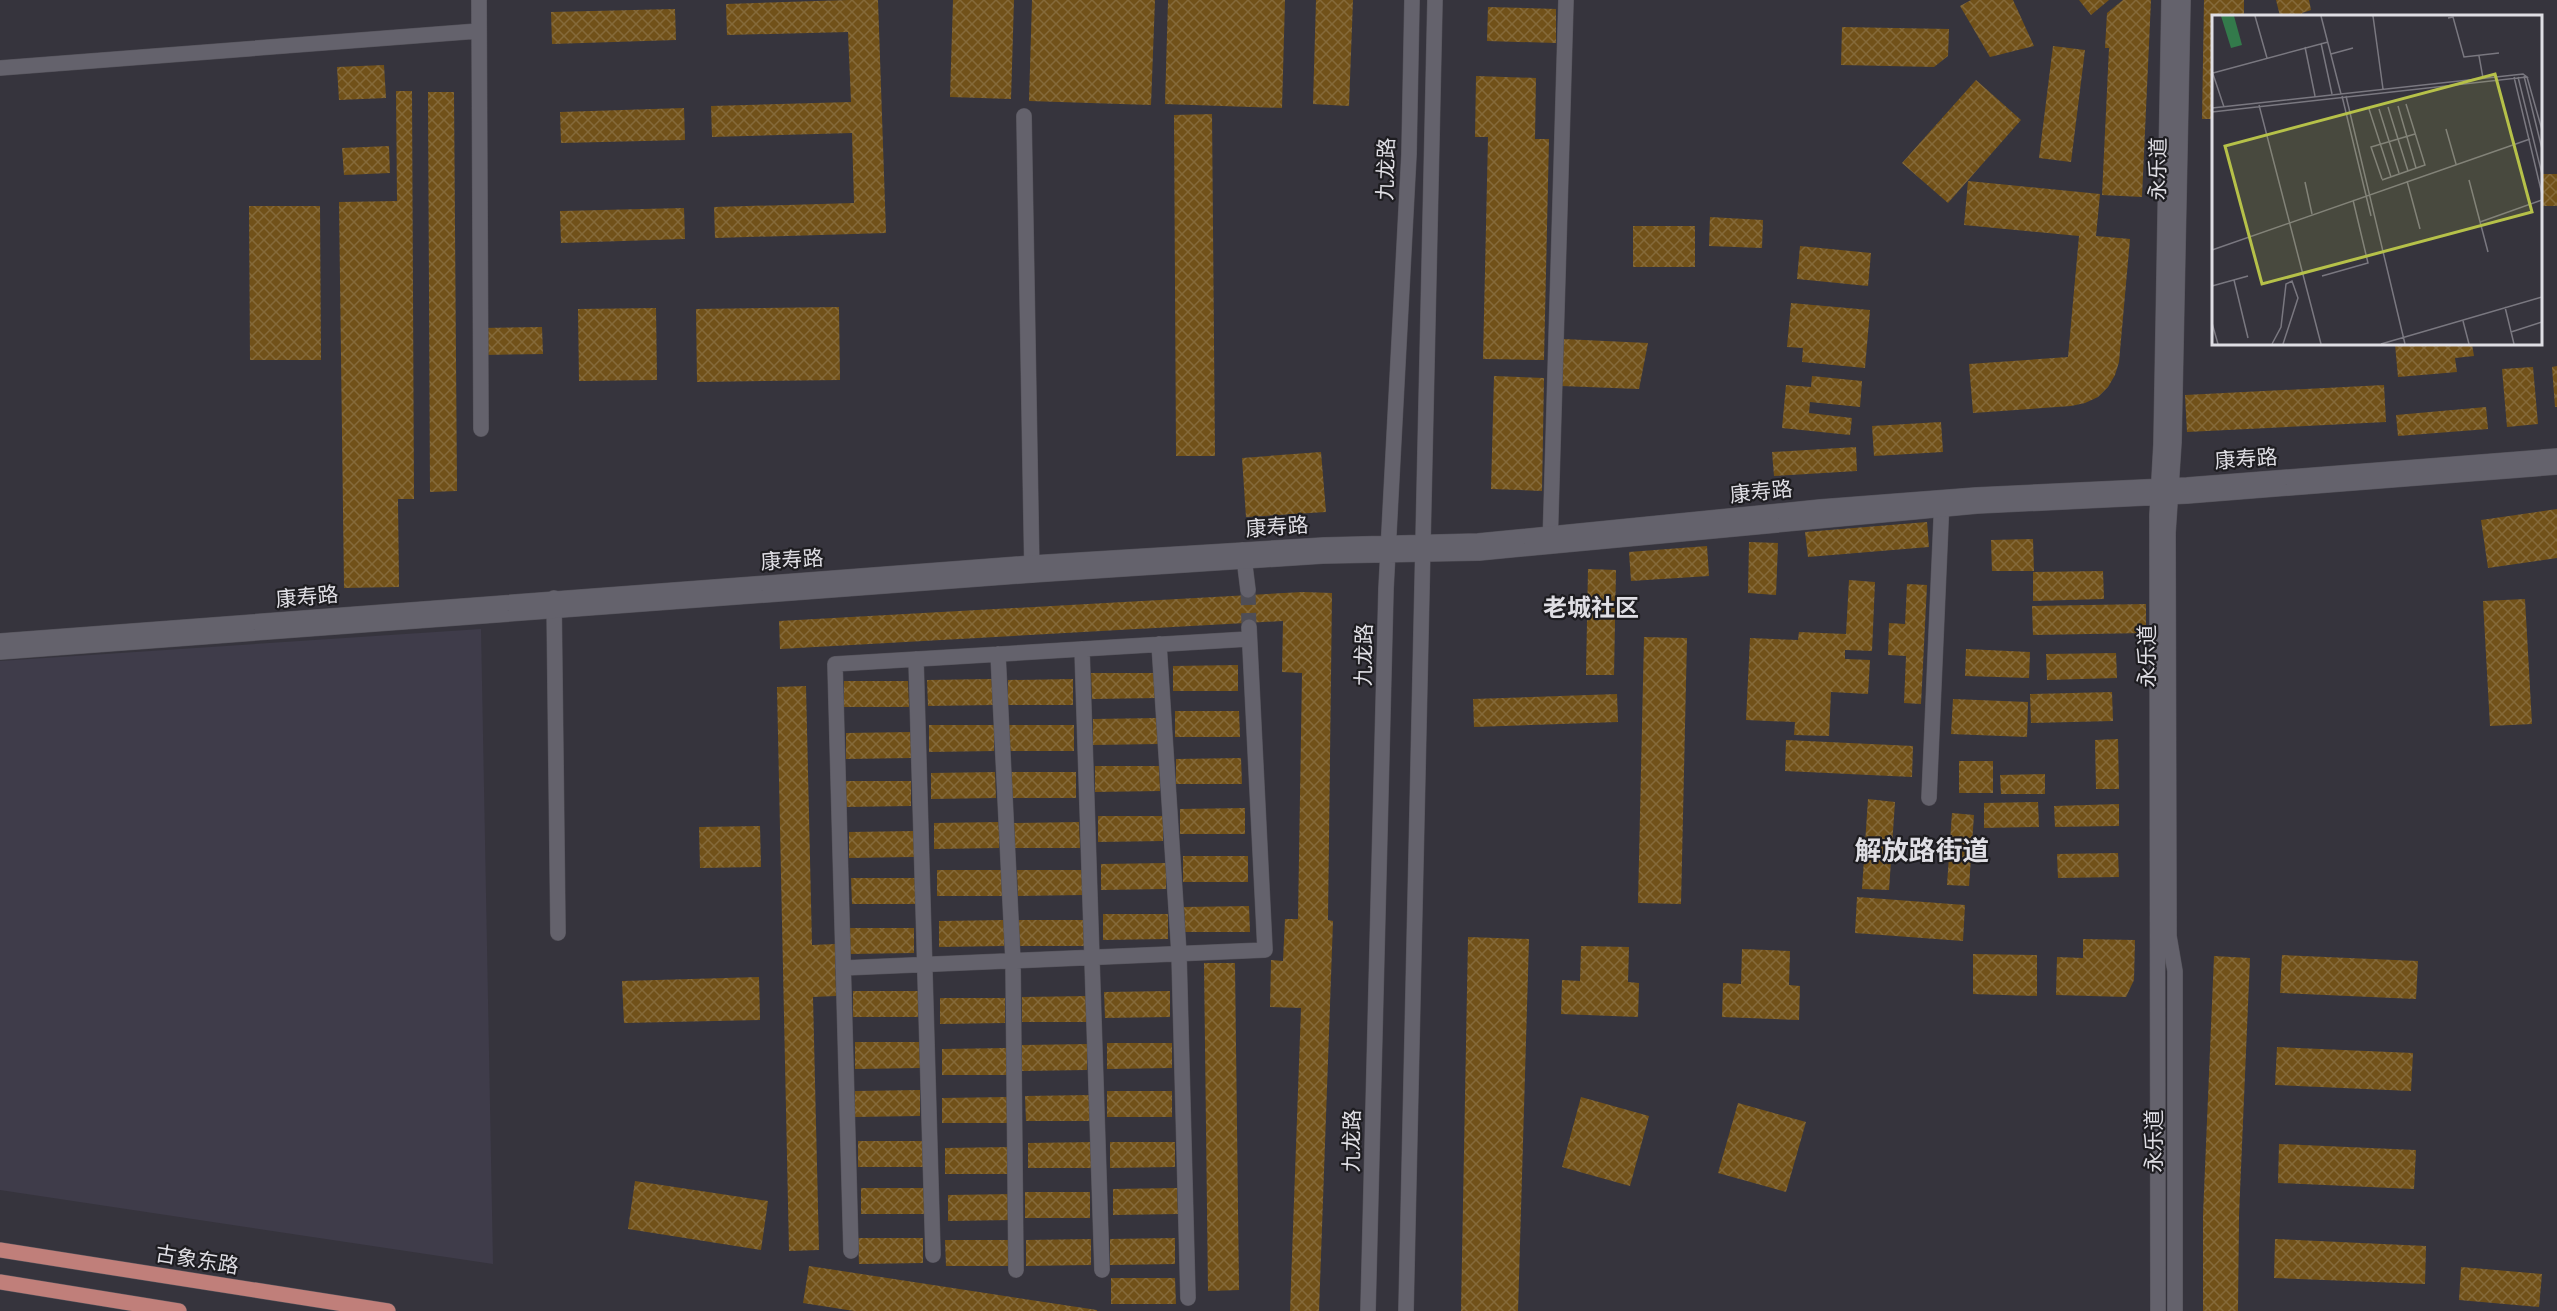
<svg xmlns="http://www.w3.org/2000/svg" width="2557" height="1311" font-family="Overpass,'Noto Sans SC',sans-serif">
  <defs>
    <pattern id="building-cross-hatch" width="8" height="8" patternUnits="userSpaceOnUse" patternTransform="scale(1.5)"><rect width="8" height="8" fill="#715119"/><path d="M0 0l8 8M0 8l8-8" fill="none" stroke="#856a3a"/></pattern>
  </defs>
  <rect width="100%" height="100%" fill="#36343d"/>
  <path fill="#3f3c4a" d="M 481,629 L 493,1264 L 0,1190 L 0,661 Z"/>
  <path fill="url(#building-cross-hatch)" d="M 847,0 L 878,0 L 886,233 L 715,238 L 714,207 L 854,203 L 852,133 L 712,137 L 711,106 L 851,102 L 848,32 L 727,35 L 726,4 Z
    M 953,0 L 1014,0 L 1011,99 L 950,97 Z
    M 1032,0 L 1155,0 L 1151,105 L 1029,101 Z
    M 1168,0 L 1285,0 L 1282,108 L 1165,104 Z
    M 1316,0 L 1353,0 L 1349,106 L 1313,104 Z
    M 1971,0 L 2013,0 L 2034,46 L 1990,57 L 1960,6 Z
    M 2079,0 L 2109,0 L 2091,15 Z
    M 2123,0 L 2151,0 L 2142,197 L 2102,195 L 2109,48 L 2105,48 L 2107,13 Z
    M 2204,0 L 2244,0 L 2244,16 L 2214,16 L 2214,119 L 2202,119 Z
    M 2276,0 L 2309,0 L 2311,10 L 2302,13 L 2303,16 L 2280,16 Z
    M 1488,7 L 1556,9 L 1556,43 L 1487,41 Z
    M 675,9 L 676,40 L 552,44 L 551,12 Z
    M 1842,27 L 1949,29 L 1948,56 L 1934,67 L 1841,65 Z
    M 2053,46 L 2085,50 L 2071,162 L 2039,158 Z
    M 384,65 L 386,98 L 339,100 L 337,67 Z
    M 1476,76 L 1536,78 L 1535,139 L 1549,139 L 1544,360 L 1483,359 L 1488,137 L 1475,137 Z
    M 1976,80 L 2021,120 L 1948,203 L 1902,163 Z
    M 396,91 L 412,91 L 414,499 L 398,499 L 399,587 L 344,588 L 339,202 L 397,201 Z
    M 428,92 L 454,92 L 457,491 L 430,492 Z
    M 684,108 L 685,140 L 561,143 L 560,112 Z
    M 1212,114 L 1215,456 L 1176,456 L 1174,115 Z
    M 389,146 L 390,173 L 344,175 L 342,148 Z
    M 2541,174 L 2557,174 L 2557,206 L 2541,206 Z
    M 1968,181 L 2100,194 L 2096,236 L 2130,239 L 2119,362 L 2115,375 L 2108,387 L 2098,397 L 2085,403 L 2071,406 L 1973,413 L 1969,364 L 2068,357 L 2079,236 L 1964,225 Z
    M 249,206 L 320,206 L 321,360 L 250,360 Z
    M 684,208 L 685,239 L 561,243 L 560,211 Z
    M 1710,217 L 1763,220 L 1762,248 L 1709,246 Z
    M 1633,226 L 1695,226 L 1695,267 L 1633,267 Z
    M 1800,246 L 1871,253 L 1868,286 L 1797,279 Z
    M 1791,303 L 1870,310 L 1865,368 L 1802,362 L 1803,348 L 1787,347 Z
    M 839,307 L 840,380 L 697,382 L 696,309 Z
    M 656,308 L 657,380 L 579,381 L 578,309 Z
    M 542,327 L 543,354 L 483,355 L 483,328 Z
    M 1563,339 L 1648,343 L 1639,389 L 1561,386 Z
    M 2395,344 L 2472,344 L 2474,356 L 2455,358 L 2457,372 L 2398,377 Z
    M 2557,366 L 2557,407 L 2555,407 L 2552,367 Z
    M 2533,367 L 2538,424 L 2507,427 L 2502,369 Z
    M 1494,376 L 1544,378 L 1542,491 L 1491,489 Z
    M 1812,376 L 1862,381 L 1860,407 L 1810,402 L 1809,413 L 1852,418 L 1850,435 L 1782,428 L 1786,385 L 1811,387 Z
    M 2384,385 L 2386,422 L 2187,432 L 2185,395 Z
    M 2486,407 L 2488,429 L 2398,436 L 2396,415 Z
    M 1941,422 L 1943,452 L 1874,456 L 1872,426 Z
    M 1856,447 L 1857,471 L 1774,476 L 1772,452 Z
    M 1321,452 L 1326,512 L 1246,517 L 1242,458 Z
    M 2557,509 L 2557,558 L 2488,568 L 2481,520 Z
    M 1927,522 L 1929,547 L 1808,557 L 1805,532 Z
    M 2033,539 L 2034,571 L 1992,571 L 1991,540 Z
    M 1749,542 L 1778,543 L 1776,595 L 1748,593 Z
    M 1707,546 L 1709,576 L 1631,581 L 1629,552 Z
    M 1588,569 L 1616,570 L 1614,675 L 1586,675 Z
    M 2103,571 L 2104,599 L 2033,601 L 2033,572 Z
    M 1849,580 L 1875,582 L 1872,651 L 1845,650 L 1845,659 L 1870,660 L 1868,694 L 1831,692 L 1829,736 L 1794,735 L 1795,722 L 1746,720 L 1750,638 L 1798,640 L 1799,632 L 1846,634 Z
    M 1907,584 L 1927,585 L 1921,704 L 1904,703 L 1906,656 L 1888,655 L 1889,623 L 1905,624 Z
    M 1303,592 L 1332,593 L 1328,920 L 1333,921 L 1319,1311 L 1290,1311 L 1301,1008 L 1270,1007 L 1271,960 L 1283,961 L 1285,919 L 1298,919 L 1302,673 L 1282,672 L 1283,621 L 780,649 L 779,621 Z
    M 2525,599 L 2532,724 L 2490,726 L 2483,601 Z
    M 2146,604 L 2146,633 L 2033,635 L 2032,606 Z
    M 1644,637 L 1687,638 L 1681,904 L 1638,903 Z
    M 1966,649 L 2030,652 L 2029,678 L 1965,676 Z
    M 2116,653 L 2117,678 L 2047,680 L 2046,654 Z
    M 1238,665 L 1238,691 L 1173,691 L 1173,666 Z
    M 1091,673 L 1156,673 L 1157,698 L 1092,699 Z
    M 992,679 L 993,705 L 928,706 L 927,680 Z
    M 1073,679 L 1073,705 L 1008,705 L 1008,680 Z
    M 844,681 L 908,681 L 909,707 L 844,707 Z
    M 806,686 L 812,945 L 835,944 L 836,996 L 813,997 L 819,1250 L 789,1251 L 777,687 Z
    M 2112,692 L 2113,721 L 2031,723 L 2030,694 Z
    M 1617,694 L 1618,722 L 1474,727 L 1473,699 Z
    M 1953,699 L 2028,702 L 2027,737 L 1951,734 Z
    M 1175,711 L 1239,711 L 1240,737 L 1175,737 Z
    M 1158,718 L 1158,744 L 1093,745 L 1093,719 Z
    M 929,725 L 994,725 L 994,751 L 929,752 Z
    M 1009,725 L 1074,725 L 1074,751 L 1009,751 Z
    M 911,732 L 911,758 L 846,759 L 846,733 Z
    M 2118,739 L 2119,789 L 2096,789 L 2095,740 Z
    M 1786,740 L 1913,746 L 1912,777 L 1785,771 Z
    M 1241,758 L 1242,784 L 1176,784 L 1176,759 Z
    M 1959,761 L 1993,761 L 1993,793 L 1959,793 Z
    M 1095,766 L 1159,766 L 1160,791 L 1095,792 Z
    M 995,772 L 996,798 L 931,799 L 931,773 Z
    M 1011,772 L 1076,772 L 1076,798 L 1011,798 Z
    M 2045,774 L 2045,794 L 2001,794 L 2000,775 Z
    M 846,781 L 911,781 L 911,806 L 846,807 Z
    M 1868,799 L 1895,802 L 1889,890 L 1862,889 Z
    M 2038,802 L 2039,827 L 1984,828 L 1984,803 Z
    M 2119,804 L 2119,826 L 2055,827 L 2054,806 Z
    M 1245,808 L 1245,834 L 1180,834 L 1180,809 Z
    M 1952,813 L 1974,815 L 1969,886 L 1947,885 Z
    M 1098,816 L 1163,816 L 1163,841 L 1098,842 Z
    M 999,822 L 999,848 L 934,849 L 934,823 Z
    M 1079,822 L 1080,848 L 1015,848 L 1014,823 Z
    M 760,826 L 761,867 L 700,868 L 699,827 Z
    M 914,831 L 914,857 L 849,858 L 849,832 Z
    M 2118,853 L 2119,877 L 2058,878 L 2057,854 Z
    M 1183,856 L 1248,856 L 1248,882 L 1183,882 Z
    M 1166,863 L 1166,889 L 1101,890 L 1101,864 Z
    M 937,870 L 1002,870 L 1002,896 L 937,896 Z
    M 1017,870 L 1082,870 L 1083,895 L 1018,896 Z
    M 851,878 L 916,878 L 917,904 L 852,904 Z
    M 1857,897 L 1965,905 L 1963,941 L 1855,933 Z
    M 1249,906 L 1250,932 L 1185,932 L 1184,907 Z
    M 1103,914 L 1168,914 L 1168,939 L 1103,940 Z
    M 1004,920 L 1004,946 L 939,947 L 939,921 Z
    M 1019,920 L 1084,920 L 1084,946 L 1019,946 Z
    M 849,928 L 914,928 L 914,953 L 849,954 Z
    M 1468,937 L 1529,939 L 1518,1311 L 1461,1311 Z
    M 2083,939 L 2135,940 L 2134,980 L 2126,997 L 2056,995 L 2057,957 L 2083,958 Z
    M 1581,946 L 1629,947 L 1628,982 L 1639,983 L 1638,1017 L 1561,1014 L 1562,980 L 1580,981 Z
    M 1742,949 L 1790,951 L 1789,985 L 1800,986 L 1799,1020 L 1722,1017 L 1723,983 L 1741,984 Z
    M 1973,954 L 2037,955 L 2037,996 L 1973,994 Z
    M 2282,955 L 2418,961 L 2416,999 L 2280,993 Z
    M 2214,956 L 2250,958 L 2239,1215 L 2238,1311 L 2203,1311 L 2203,1215 Z
    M 1204,963 L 1235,963 L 1239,1290 L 1208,1291 Z
    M 759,977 L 760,1020 L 624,1023 L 622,981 Z
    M 853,991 L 918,991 L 918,1017 L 853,1017 Z
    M 1170,991 L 1170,1017 L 1105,1018 L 1104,992 Z
    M 1087,996 L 1087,1022 L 1022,1022 L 1022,997 Z
    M 940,998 L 1005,998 L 1005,1023 L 940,1024 Z
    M 855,1042 L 920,1042 L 920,1068 L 855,1069 Z
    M 1107,1043 L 1172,1043 L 1172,1068 L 1107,1069 Z
    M 1087,1044 L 1087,1070 L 1022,1071 L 1022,1045 Z
    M 2277,1047 L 2413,1053 L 2411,1091 L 2275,1085 Z
    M 1007,1048 L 1007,1075 L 942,1075 L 942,1049 Z
    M 920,1090 L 920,1116 L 855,1117 L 855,1091 Z
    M 1107,1091 L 1172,1091 L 1172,1117 L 1107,1117 Z
    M 1090,1095 L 1091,1121 L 1026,1121 L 1025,1096 Z
    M 1007,1097 L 1007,1123 L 942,1123 L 942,1098 Z
    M 1581,1097 L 1649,1116 L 1630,1186 L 1562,1167 Z
    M 1738,1103 L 1806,1122 L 1786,1192 L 1718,1173 Z
    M 858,1141 L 923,1141 L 924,1167 L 858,1167 Z
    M 1093,1142 L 1093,1168 L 1028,1168 L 1028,1143 Z
    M 1110,1142 L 1175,1142 L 1175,1167 L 1110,1168 Z
    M 2279,1144 L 2416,1150 L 2414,1189 L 2278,1183 Z
    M 1010,1147 L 1011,1174 L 945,1174 L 945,1148 Z
    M 635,1181 L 768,1201 L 761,1250 L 628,1229 Z
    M 861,1188 L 926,1188 L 926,1214 L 861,1214 Z
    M 1177,1188 L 1178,1214 L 1113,1215 L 1113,1189 Z
    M 1025,1192 L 1090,1192 L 1090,1218 L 1025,1218 Z
    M 1013,1194 L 1013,1220 L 948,1221 L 948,1195 Z
    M 858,1238 L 923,1238 L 923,1263 L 859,1264 Z
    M 1175,1238 L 1175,1264 L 1110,1265 L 1110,1239 Z
    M 1091,1239 L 1091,1265 L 1026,1266 L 1026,1240 Z
    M 2275,1239 L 2426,1246 L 2425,1284 L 2274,1278 Z
    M 945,1240 L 1011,1240 L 1011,1266 L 946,1266 Z
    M 809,1266 L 1097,1310 L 1097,1311 L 854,1311 L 803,1303 Z
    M 2461,1267 L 2542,1274 L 2539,1307 L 2459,1300 Z
    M 1111,1278 L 1175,1278 L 1176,1304 L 1111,1304 Z"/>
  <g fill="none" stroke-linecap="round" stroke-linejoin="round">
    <path stroke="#4f4e56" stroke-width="15" stroke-dasharray="15 8" stroke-linecap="butt" d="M 1248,590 L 1249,627"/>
    <defs>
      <path id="street" d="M 479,0 L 481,429
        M 0,68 L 478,31
        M 1024,116 L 1032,575
        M 1550,546 L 1566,0
        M 1243,550 L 1248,590
        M 554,598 L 558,933
        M 1159,644 L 1179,954 L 1188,1298
        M 1082,649 L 1102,1270
        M 998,654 L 1013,961 L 1016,1270
        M 916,659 L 933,1255
        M 1929,798 L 1942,498
        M 843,968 L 1265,950 L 1249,627
        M 851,1251 L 835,664 L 1248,639"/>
      <path id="secondary" d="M 0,641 L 1032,563 L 1324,545 L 1478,541 L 1820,507 L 1976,495 L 2187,485 L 2557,456
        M 0,652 L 1032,575 L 1323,556 L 1479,553 L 1977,506 L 2187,496 L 2557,467
        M 1368,1311 L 1386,589 L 1409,154 L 1412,0
        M 1406,1311 L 1435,0
        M 2158,1311 L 2157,515 L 2161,444 L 2169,0
        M 2175,1311 L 2175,971 L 2169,936 L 2168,533 L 2174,442 L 2183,0"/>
      <path id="primary" d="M 0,1250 L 388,1311
        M 0,1282 L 179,1311"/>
    </defs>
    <use href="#street" stroke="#54525a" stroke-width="16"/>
    <use href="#secondary" stroke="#54525a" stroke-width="16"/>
    <use href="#primary" stroke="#54525a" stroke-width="16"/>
    <use href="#street" stroke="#64626c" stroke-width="15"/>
    <use href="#secondary" stroke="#64626c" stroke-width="15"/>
    <use href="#primary" stroke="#c07f7a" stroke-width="15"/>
  </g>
  <g text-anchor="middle" stroke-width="4.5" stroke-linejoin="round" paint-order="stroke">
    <g font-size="21" fill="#dfdee4" stroke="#1e1d21">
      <text transform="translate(1386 169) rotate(-88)" y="7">九龙路</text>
      <text transform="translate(2158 169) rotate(-89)" y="7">永乐道</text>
      <text transform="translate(2246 459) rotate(-4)" y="7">康寿路</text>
      <text transform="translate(1761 492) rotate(-6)" y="7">康寿路</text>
      <text transform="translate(1277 527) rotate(-4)" y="7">康寿路</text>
      <text transform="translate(792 560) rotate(-4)" y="7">康寿路</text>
      <text transform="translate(307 597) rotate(-5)" y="7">康寿路</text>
      <text transform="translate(1364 655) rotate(-89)" y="7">九龙路</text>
      <text transform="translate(2147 656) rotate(-90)" y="7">永乐道</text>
      <text transform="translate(1352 1141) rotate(-89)" y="7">九龙路</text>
      <text transform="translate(2154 1141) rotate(-90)" y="7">永乐道</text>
      <text transform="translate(197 1260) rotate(9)" y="7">古象东路</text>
    </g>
    <g font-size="24" font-weight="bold" fill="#dfdee4" stroke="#1e1d21">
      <text x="1591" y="616">老城社区</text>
    </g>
    <g font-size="27" font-weight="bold" fill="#dfdee4" stroke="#1e1d21">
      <text x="1922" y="860">解放路街道</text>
    </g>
  </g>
  <g transform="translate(2212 15)">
    <rect width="330" height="330" fill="#36343d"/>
    <path d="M 9,1 L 22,1 L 30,30 L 19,33 Z" fill="#337a4b"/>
    <path fill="none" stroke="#7a7880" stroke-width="1.5" d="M 43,1 L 55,43M 109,1 L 129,79M 161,1 L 171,74M 236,3 L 241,2 L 252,42 L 287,38M 109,28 L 120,79M 93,32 L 103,81M 119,39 L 141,33M 267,41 L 271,63M 0,56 L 12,92M 1,58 L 116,27M 312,61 L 330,134M 302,62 L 330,179M 306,62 L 330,159M 315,62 L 330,115M 130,81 L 159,201M 134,81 L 193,329M 47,90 L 109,329M 186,91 L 204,153M 176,92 L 196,156M 0,93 L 311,59 L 315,62 L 0,97M 157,94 L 179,162M 167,94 L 187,158M 234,114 L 244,149M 170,164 L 159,132 L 203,119M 170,165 L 213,150 L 194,89M 257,165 L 276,237M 195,166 L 208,214M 93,167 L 100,199M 268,207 L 330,185M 0,235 L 318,124M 110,261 L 156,248 L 141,185M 22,265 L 36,323M 0,271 L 36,261M 293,292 L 302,329M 251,306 L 257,329M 0,308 L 6,329M 299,317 L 330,307M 60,329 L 69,312 L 74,269 L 80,266 L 86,283 L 71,329M 169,329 L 330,282"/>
    <path fill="#b6c149" fill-opacity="0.15" stroke="#b6c149" stroke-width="3" d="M 283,59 L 320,197 L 50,269 L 13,131 Z"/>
    <rect width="330" height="330" fill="none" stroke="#dfdee4" stroke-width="3"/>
  </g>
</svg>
